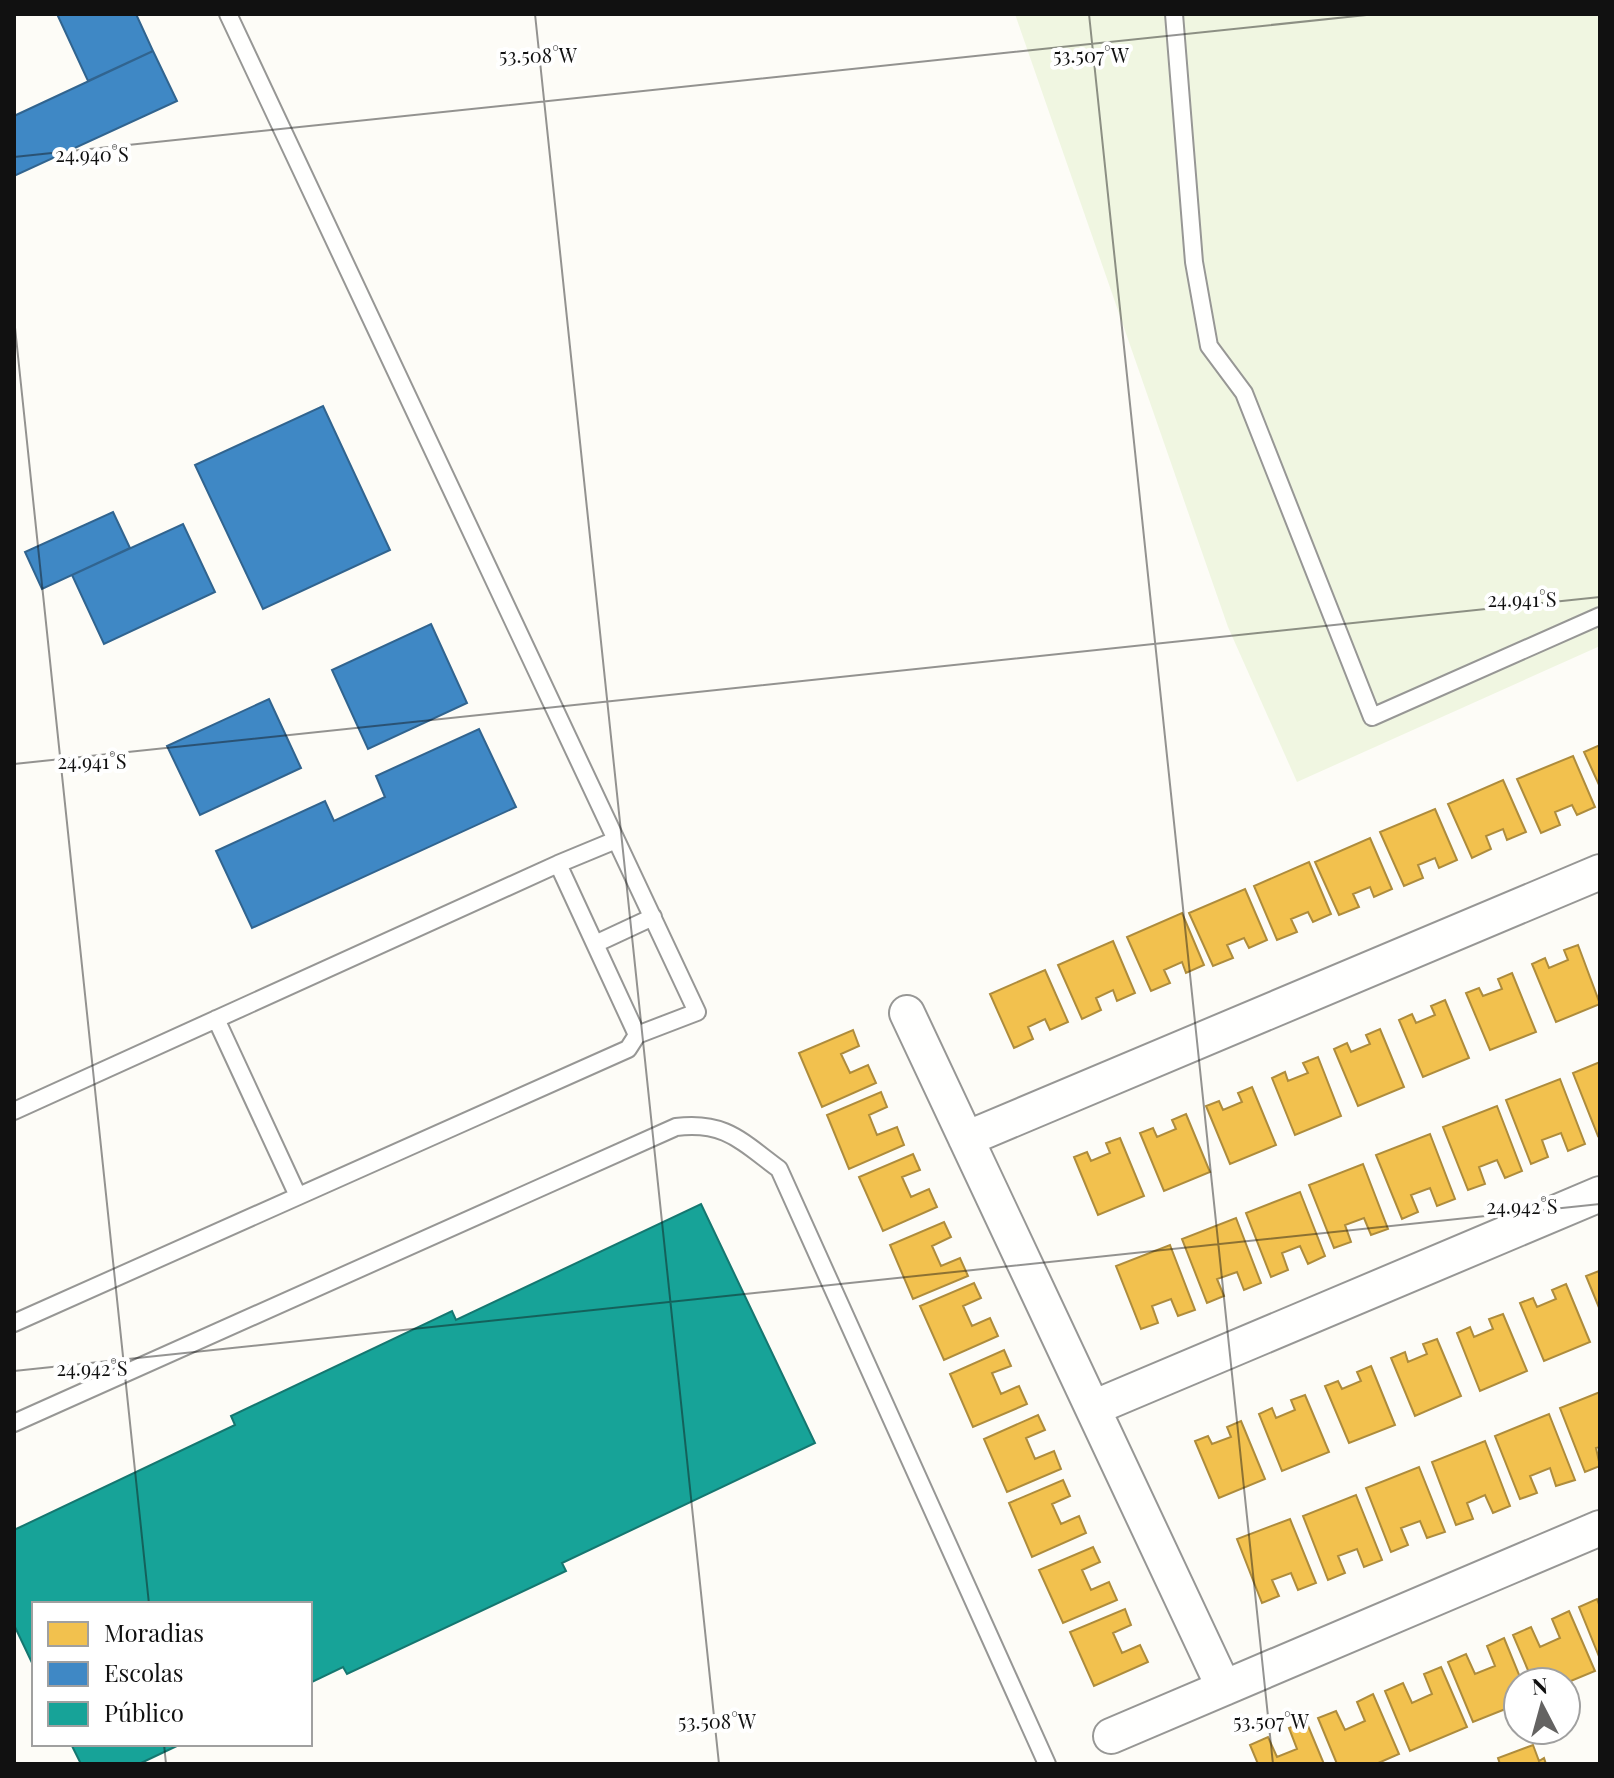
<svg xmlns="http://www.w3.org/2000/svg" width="1614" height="1778" font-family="'Playfair Display',serif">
  <rect width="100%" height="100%" fill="#fdfcf7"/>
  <path fill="#f0f6e1" d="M 1015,14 L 1600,14 L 1600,646 L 1297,782 L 1228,627 Z"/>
  <path fill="#f2c14e" stroke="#ae8c3c" stroke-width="2" d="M 1600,745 L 1600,787 L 1584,752 Z
    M 1573,756 L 1595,807 L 1577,815 L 1572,805 L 1555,812 L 1560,825 L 1541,833 L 1517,779 Z
    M 1503,780 L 1526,832 L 1507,840 L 1503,829 L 1486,836 L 1491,849 L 1472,858 L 1448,804 Z
    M 1435,809 L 1457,860 L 1439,868 L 1435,858 L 1418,865 L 1423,878 L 1404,886 L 1380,832 Z
    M 1370,838 L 1392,889 L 1374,897 L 1370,887 L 1353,894 L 1359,907 L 1339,915 L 1315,862 Z
    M 1309,862 L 1331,914 L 1313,922 L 1308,912 L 1291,919 L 1297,932 L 1277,940 L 1254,886 Z
    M 1245,889 L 1267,940 L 1249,948 L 1244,938 L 1227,945 L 1233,958 L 1213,966 L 1189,913 Z
    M 1182,913 L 1204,965 L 1186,973 L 1182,962 L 1164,970 L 1170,983 L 1151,991 L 1127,937 Z
    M 1113,941 L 1135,993 L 1117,1001 L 1113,990 L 1096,998 L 1101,1010 L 1082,1019 L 1058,965 Z
    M 1578,945 L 1600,1004 L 1556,1022 L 1532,964 L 1545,958 L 1549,968 L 1568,960 L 1564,950 Z
    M 1045,970 L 1068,1022 L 1050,1030 L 1045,1019 L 1028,1027 L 1033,1039 L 1014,1048 L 990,994 Z
    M 1512,973 L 1536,1032 L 1490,1050 L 1466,993 L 1479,988 L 1483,996 L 1502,989 L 1498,979 Z
    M 1445,1000 L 1469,1058 L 1423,1077 L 1399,1020 L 1412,1014 L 1416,1023 L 1435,1015 L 1431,1006 Z
    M 1380,1029 L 1404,1087 L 1358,1106 L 1334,1049 L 1347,1043 L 1351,1052 L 1370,1044 L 1366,1035 Z
    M 853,1030 L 859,1046 L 841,1054 L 850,1073 L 868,1065 L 876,1083 L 822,1107 L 799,1053 Z
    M 1318,1057 L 1341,1116 L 1295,1135 L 1272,1078 L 1285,1072 L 1288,1081 L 1308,1073 L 1303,1063 Z
    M 1600,1062 L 1600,1135 L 1598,1136 L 1573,1073 Z
    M 1560,1079 L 1585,1144 L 1568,1151 L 1561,1133 L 1542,1140 L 1548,1157 L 1531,1164 L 1506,1100 Z
    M 1252,1087 L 1276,1145 L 1230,1164 L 1206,1106 L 1219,1101 L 1223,1110 L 1242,1102 L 1238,1093 Z
    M 881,1092 L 887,1107 L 869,1115 L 877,1135 L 897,1127 L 904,1145 L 849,1169 L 827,1115 Z
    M 1497,1106 L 1522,1171 L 1505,1178 L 1497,1160 L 1479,1167 L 1485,1184 L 1468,1190 L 1443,1127 Z
    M 1186,1114 L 1210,1172 L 1164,1191 L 1140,1133 L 1153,1128 L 1157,1137 L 1176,1129 L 1172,1120 Z
    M 1430,1134 L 1455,1199 L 1437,1206 L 1430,1188 L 1411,1195 L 1418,1212 L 1402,1219 L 1376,1155 Z
    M 1120,1138 L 1144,1196 L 1098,1215 L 1074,1157 L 1087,1152 L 1091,1161 L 1110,1153 L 1106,1143 Z
    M 913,1154 L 920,1170 L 902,1177 L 911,1197 L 929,1189 L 937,1207 L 883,1231 L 859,1177 Z
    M 1363,1164 L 1388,1229 L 1371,1235 L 1364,1218 L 1345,1225 L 1351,1242 L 1334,1248 L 1309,1185 Z
    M 1300,1192 L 1325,1256 L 1308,1264 L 1300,1246 L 1282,1253 L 1288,1270 L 1271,1277 L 1246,1213 Z
    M 1236,1218 L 1261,1283 L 1244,1290 L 1237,1272 L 1217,1279 L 1224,1296 L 1207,1303 L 1182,1239 Z
    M 944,1222 L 951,1237 L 932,1246 L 941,1266 L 960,1258 L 968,1276 L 913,1299 L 890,1245 Z
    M 1170,1245 L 1195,1310 L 1178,1316 L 1171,1299 L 1152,1306 L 1158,1323 L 1141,1329 L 1116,1266 Z
    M 1599,1271 L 1600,1273 L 1600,1310 L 1586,1276 Z
    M 974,1283 L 981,1298 L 963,1306 L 972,1326 L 990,1318 L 998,1336 L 944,1360 L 920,1306 Z
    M 1566,1284 L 1590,1342 L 1544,1361 L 1520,1303 L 1533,1298 L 1537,1307 L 1556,1299 L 1552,1290 Z
    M 1503,1314 L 1527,1371 L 1480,1391 L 1457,1333 L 1470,1327 L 1474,1337 L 1493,1329 L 1489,1319 Z
    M 1437,1339 L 1461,1396 L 1415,1416 L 1391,1358 L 1405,1352 L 1408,1362 L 1427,1354 L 1423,1344 Z
    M 1004,1350 L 1011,1366 L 992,1373 L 1001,1394 L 1019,1386 L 1027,1404 L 973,1427 L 950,1374 Z
    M 1371,1366 L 1395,1425 L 1349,1443 L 1325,1386 L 1338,1381 L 1342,1389 L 1361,1381 L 1357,1372 Z
    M 1600,1392 L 1600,1447 L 1596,1448 L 1600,1466 L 1585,1472 L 1560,1408 Z
    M 1305,1395 L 1329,1452 L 1282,1471 L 1259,1414 L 1272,1408 L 1276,1418 L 1295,1410 L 1291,1400 Z
    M 1549,1414 L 1575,1480 L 1556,1486 L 1550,1468 L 1530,1476 L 1537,1493 L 1520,1499 L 1495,1436 Z
    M 1038,1415 L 1045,1430 L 1026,1438 L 1035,1459 L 1054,1451 L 1061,1469 L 1007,1492 L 984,1439 Z
    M 1241,1421 L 1265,1479 L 1219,1498 L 1195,1441 L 1208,1436 L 1212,1444 L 1231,1437 L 1227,1427 Z
    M 1485,1441 L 1510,1506 L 1493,1513 L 1485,1495 L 1467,1503 L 1473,1519 L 1456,1525 L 1432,1462 Z
    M 1419,1467 L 1445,1532 L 1427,1538 L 1420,1521 L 1401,1528 L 1408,1545 L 1391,1552 L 1366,1488 Z
    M 1063,1480 L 1070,1496 L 1052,1504 L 1061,1524 L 1079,1516 L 1086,1533 L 1032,1557 L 1009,1503 Z
    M 1356,1495 L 1382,1560 L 1364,1567 L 1357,1549 L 1338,1556 L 1345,1573 L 1328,1580 L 1303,1516 Z
    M 1290,1519 L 1316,1583 L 1298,1590 L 1291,1573 L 1272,1580 L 1279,1596 L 1262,1603 L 1237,1539 Z
    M 1093,1547 L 1100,1562 L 1082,1570 L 1091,1590 L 1109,1582 L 1117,1600 L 1063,1623 L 1039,1570 Z
    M 1597,1599 L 1600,1607 L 1600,1659 L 1579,1607 Z
    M 1125,1609 L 1131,1625 L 1113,1633 L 1122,1653 L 1140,1645 L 1148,1662 L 1094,1686 L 1070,1632 Z
    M 1569,1611 L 1595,1671 L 1566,1683 L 1533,1682 L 1513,1635 L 1531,1627 L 1540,1647 L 1560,1638 L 1552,1619 Z
    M 1504,1638 L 1522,1682 L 1518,1682 L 1518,1704 L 1473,1722 L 1448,1662 L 1466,1654 L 1475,1674 L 1495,1666 L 1487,1646 Z
    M 1441,1667 L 1467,1727 L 1410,1751 L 1385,1691 L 1403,1683 L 1412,1703 L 1432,1694 L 1424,1674 Z
    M 1373,1694 L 1399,1754 L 1376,1764 L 1337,1764 L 1318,1718 L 1336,1711 L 1345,1730 L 1365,1721 L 1357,1702 Z
    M 1306,1721 L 1324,1764 L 1258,1764 L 1250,1745 L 1268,1737 L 1277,1757 L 1297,1749 L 1289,1728 Z
    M 1533,1745 L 1539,1761 L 1544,1758 L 1546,1764 L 1500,1764 L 1498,1758 Z"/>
  <path fill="#3f88c5" stroke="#31648f" stroke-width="2" d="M 57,14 L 136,14 L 153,51 L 88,81 Z
    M 153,51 L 177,101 L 14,176 L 14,116 Z
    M 323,406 L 390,550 L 263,609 L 195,465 Z
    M 113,512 L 130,548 L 42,589 L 25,552 Z
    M 183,524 L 215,592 L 104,644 L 72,575 Z
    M 431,624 L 467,703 L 368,749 L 332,670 Z
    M 269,699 L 301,768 L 200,815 L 167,746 Z
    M 479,729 L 516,807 L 252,928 L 216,851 L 325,801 L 334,821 L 385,797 L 376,776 Z"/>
  <path fill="#17a398" stroke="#157770" stroke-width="2" d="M 701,1204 L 815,1443 L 562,1563 L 566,1571 L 347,1674 L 343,1667 L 310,1683 L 310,1604 L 34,1604 L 34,1667 L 14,1625 L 14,1530 L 235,1425 L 231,1416 L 452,1311 L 456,1320 Z
    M 71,1744 L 181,1744 L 139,1764 L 81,1764 Z"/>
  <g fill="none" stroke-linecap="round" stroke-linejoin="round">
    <defs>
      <path id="lane" d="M 228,14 L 697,1012 L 637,1035
        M 1174,14 L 1194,262 L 1209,346 L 1244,393 L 1372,717 L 1600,616
        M 558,864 L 616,840
        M 595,944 L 653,917
        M 216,1019 L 298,1196
        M 14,1111 L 558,864 L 637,1035 L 628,1049 L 14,1323
        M 14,1423 L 676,1127 C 725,1121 741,1141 779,1169 L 1047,1764"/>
      <path id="street" d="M 907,1013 L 1224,1688
        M 966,1139 L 1600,872
        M 1093,1408 L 1600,1194
        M 1111,1736 L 1600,1528"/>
    </defs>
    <use href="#lane" stroke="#979795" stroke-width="20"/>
    <use href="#street" stroke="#979795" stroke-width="38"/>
    <use href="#lane" stroke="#fffffe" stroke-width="16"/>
    <use href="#street" stroke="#fffffe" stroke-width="34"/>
  </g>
  <path fill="none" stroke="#111" stroke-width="2" stroke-opacity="0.45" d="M 535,14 L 719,1764M 1089,14 L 1273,1764M 14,157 L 1376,14M 14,318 L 149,1604M 14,764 L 1600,597M 14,1371 L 1600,1204M 164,1744 L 166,1764"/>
  <g font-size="20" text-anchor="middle" fill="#111" stroke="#fff" stroke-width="8" stroke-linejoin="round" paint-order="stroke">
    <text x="538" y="63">53.508°W</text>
    <text x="1091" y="63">53.507°W</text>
    <text x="92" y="162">24.940°S</text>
    <text x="1522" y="607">24.941°S</text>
    <text x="92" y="769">24.941°S</text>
    <text x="1522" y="1214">24.942°S</text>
    <text x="92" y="1376">24.942°S</text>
    <text x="717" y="1729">53.508°W</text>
    <text x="1271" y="1729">53.507°W</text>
  </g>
  <rect width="1614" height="1778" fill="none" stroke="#111111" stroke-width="32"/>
  <rect x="32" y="1602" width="280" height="144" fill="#ffffff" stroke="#a0a0a0" stroke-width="2"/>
  <rect x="48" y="1622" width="40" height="24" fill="#f2c14e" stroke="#a0a0a0" stroke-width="2"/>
  <text x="104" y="1642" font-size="24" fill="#111111">Moradias</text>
  <rect x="48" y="1662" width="40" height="24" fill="#3f88c5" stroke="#a0a0a0" stroke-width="2"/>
  <text x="104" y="1682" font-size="24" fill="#111111">Escolas</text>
  <rect x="48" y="1702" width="40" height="24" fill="#17a398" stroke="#a0a0a0" stroke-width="2"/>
  <text x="104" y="1722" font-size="24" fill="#111111">Público</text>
  <g transform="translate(1542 1706) rotate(354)"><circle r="38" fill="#ffffff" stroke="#a0a0a0" stroke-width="2"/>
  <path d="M0-6L14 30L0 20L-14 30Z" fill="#646362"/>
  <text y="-12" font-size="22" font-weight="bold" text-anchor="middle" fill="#111111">N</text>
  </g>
</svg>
